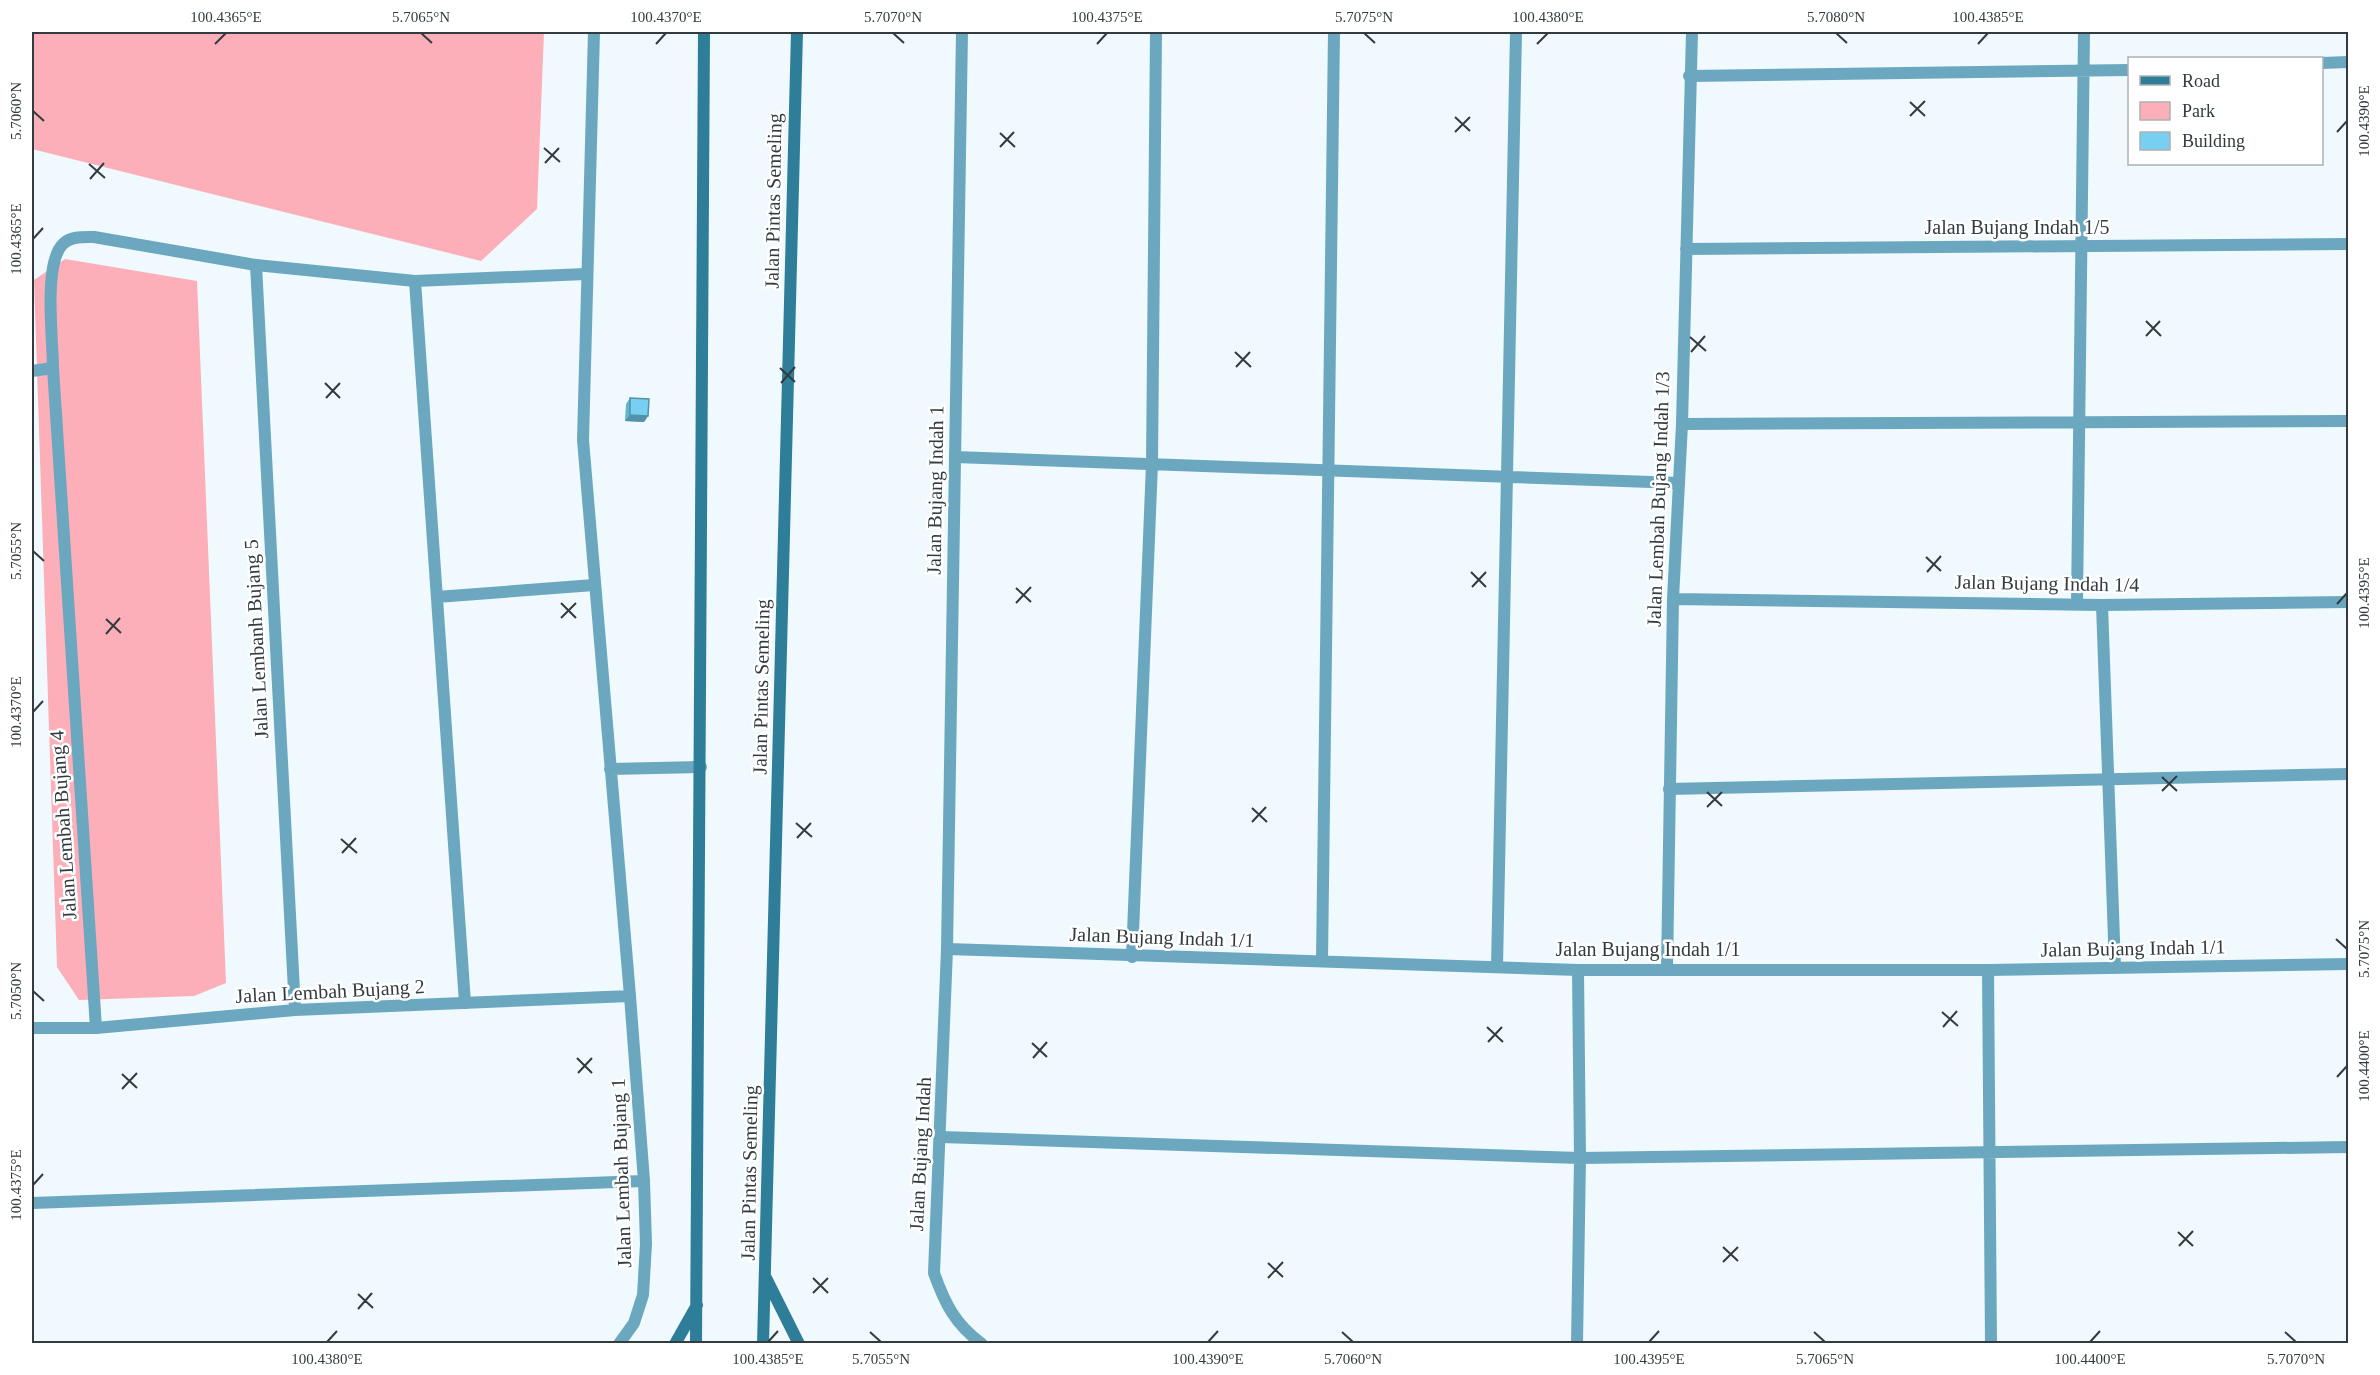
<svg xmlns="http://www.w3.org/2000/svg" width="2380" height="1375" font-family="'Times New Roman',serif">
  <rect width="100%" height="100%" fill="#f0f9fd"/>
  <path fill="#fcafb8" d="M 32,32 L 544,32 L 537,209 L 481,261 L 32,149 Z
    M 65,259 L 197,281 L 226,983 L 194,996 L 79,1000 L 57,967 L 34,280 Z"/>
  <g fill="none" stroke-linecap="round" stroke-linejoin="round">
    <path stroke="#6ba8bf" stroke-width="12" d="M 2322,63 L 2348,62
      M 1689,76 L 2130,70
      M 256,265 L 415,281 L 586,274
      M 415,281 L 465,1003
      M 32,371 L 53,368
      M 1682,424 L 2348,421
      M 955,457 L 1679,483
      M 437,597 L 594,585
      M 2077,603 L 2084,32
      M 2102,605 L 2115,967
      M 1669,789 L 2348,774
      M 1132,957 L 1152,464 L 1156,32
      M 1497,967 L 1516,32
      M 1988,970 L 1991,1344
      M 941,1137 L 1580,1158 L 2348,1147
      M 32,1203 L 644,1181
      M 1577,1344 L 1580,1158 L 1578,970"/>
    <path stroke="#6ba8bf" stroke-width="12" d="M 594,32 L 583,440 L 630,996 L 644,1181 L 646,1244 L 643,1295 L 634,1323 L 619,1344
      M 962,32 L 947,949 L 934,1273 C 945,1304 955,1324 982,1344
      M 1686,249 L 2348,244
      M 1673,599 L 2102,605 L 2348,602
      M 610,769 L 701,767
      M 947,949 L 1578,970 L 1988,970 L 2348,964
      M 1322,961 L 1334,32
      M 1667,968 L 1673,599 L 1682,424 L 1692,32
      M 32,1028 L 96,1028 L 295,1010 L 630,996
      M 96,1028 L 53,368 C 53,340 43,263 63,244 C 71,236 83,237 94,237 L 256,265 L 295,1010"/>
    <path stroke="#2f7e99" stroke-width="12" d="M 766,1278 L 799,1344
      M 675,1344 L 697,1305
      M 696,1344 L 704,32
      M 763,1344 L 797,32"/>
  </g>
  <path fill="#66b3d0" d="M 630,398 L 648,416 L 644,422 L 625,421 L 626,404 Z"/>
  <path fill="#5392a9" d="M 630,415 L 648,416 L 644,422 L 625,421 Z"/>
  <path fill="#77d0f2" stroke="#5392a9" stroke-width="1.5" d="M 630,398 L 649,399 L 648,416 L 630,415 Z"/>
  <path fill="none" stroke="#323b3f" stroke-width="2" d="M 421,33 L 432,43M 893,33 L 904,43M 1364,33 L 1375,43M 1836,33 L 1847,43M 215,44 L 226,33M 656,44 L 666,33M 1097,44 L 1107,33M 1537,44 L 1548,33M 1978,44 L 1988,33M 1910,102 L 1925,116M 33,111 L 44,121M 1910,116 L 1925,101M 1455,117 L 1470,131M 1455,132 L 1470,117M 2337,132 L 2347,121M 1000,133 L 1015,147M 1000,147 L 1014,132M 544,148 L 560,162M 545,163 L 559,148M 89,164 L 105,178M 90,179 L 104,163M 33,239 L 43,228M 2146,321 L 2161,336M 2146,336 L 2160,321M 1690,337 L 1706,351M 1235,352 L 1251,367M 1691,352 L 1705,336M 1236,367 L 1250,352M 780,368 L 795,382M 325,383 L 340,398M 781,383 L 795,367M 326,398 L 340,383M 33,551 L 44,561M 1926,557 L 1941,571M 1471,572 L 1486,587M 1927,572 L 1941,556M 1472,587 L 1486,572M 1016,588 L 1031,602M 561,603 L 576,618M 1016,603 L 1031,587M 2337,604 L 2347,593M 561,618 L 576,603M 106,619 L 121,633M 106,634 L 120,618M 33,712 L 43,701M 2162,777 L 2177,791M 2162,791 L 2177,776M 1707,792 L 1722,806M 1707,807 L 1722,792M 1252,808 L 1267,822M 1252,822 L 1266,807M 796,823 L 812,837M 797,838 L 811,823M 341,839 L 357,853M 342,853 L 356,838M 2336,939 L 2347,949M 33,991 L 44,1001M 1942,1012 L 1958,1026M 1487,1027 L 1503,1042M 1943,1027 L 1957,1011M 1488,1042 L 1502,1027M 1032,1043 L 1047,1057M 577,1058 L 592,1073M 1033,1058 L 1047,1042M 578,1073 L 592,1058M 122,1074 L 137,1088M 2337,1077 L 2347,1066M 122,1089 L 137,1073M 33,1185 L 43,1174M 2178,1232 L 2193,1246M 2179,1246 L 2193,1231M 1723,1247 L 1738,1261M 1723,1262 L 1738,1247M 1268,1263 L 1283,1277M 813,1278 L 828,1293M 1268,1278 L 1283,1262M 813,1293 L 828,1278M 358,1294 L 373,1308M 358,1309 L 372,1293M 870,1332 L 881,1342M 1342,1332 L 1353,1342M 1814,1332 L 1825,1342M 2285,1332 L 2296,1342M 327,1342 L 337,1331M 768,1342 L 778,1331M 1208,1342 L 1218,1331M 1649,1342 L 1659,1331M 2090,1342 L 2100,1331"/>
  <g text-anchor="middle" stroke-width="5" stroke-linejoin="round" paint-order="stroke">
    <g font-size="20" fill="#323b3f" stroke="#fff">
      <text transform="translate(773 201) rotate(-89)" y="7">Jalan Pintas Semeling</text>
      <text x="2017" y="234">Jalan Bujang Indah 1/5</text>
      <text transform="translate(935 490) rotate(-89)" y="7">Jalan Bujang Indah 1</text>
      <text transform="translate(1658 499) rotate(-88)" y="7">Jalan Lembah Bujang Indah 1/3</text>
      <text transform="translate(2047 583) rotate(1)" y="7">Jalan Bujang Indah 1/4</text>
      <text transform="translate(256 639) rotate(-93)" y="7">Jalan Lembanh Bujang 5</text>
      <text transform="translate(761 687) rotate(-89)" y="7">Jalan Pintas Semeling</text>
      <text transform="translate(63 825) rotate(-94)" y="7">Jalan Lembah Bujang 4</text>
      <text transform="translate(1162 937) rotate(2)" y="7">Jalan Bujang Indah 1/1</text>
      <text transform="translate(2133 948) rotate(-1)" y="7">Jalan Bujang Indah 1/1</text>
      <text x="1648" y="956">Jalan Bujang Indah 1/1</text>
      <text transform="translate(330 991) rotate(-3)" y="7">Jalan Lembah Bujang 2</text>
      <text transform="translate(920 1154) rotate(-87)" y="7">Jalan Bujang Indah</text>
      <text transform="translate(621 1173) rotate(-92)" y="7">Jalan Lembah Bujang 1</text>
      <text transform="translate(749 1173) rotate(-89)" y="7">Jalan Pintas Semeling</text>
    </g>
  </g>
  <rect width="2380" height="1375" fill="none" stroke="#ffffff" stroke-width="66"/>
  <rect x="2128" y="57" width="195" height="108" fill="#ffffff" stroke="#adb1b2" stroke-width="1.5"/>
  <rect x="2140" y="76" width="30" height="9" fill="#2f7e99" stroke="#adb1b2" stroke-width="1.5"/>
  <text x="2182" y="87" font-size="18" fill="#323b3f">Road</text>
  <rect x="2140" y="102" width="30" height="18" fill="#fcafb8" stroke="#adb1b2" stroke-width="1.5"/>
  <text x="2182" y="117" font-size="18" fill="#323b3f">Park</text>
  <rect x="2140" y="132" width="30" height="18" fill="#77d0f2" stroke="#adb1b2" stroke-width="1.5"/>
  <text x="2182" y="147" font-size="18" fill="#323b3f">Building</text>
  <rect x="33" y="33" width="2314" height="1309" fill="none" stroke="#323b3f" stroke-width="2"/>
  <g font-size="15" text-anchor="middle" fill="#323b3f">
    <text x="226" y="22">100.4365°E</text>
    <text x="421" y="22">5.7065°N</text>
    <text x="666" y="22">100.4370°E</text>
    <text x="893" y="22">5.7070°N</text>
    <text x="1107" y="22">100.4375°E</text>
    <text x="1364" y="22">5.7075°N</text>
    <text x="1548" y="22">100.4380°E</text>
    <text x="1836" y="22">5.7080°N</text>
    <text x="1988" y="22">100.4385°E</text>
    <text transform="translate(16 111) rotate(-90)" y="5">5.7060°N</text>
    <text transform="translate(2364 121) rotate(-90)" y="5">100.4390°E</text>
    <text transform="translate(16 239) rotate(-90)" y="5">100.4365°E</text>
    <text transform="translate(16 551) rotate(-90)" y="5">5.7055°N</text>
    <text transform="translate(2364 593) rotate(-90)" y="5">100.4395°E</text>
    <text transform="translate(16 712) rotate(-90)" y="5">100.4370°E</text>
    <text transform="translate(2364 949) rotate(-90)" y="5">5.7075°N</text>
    <text transform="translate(16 991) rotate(-90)" y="5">5.7050°N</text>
    <text transform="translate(2364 1066) rotate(-90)" y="5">100.4400°E</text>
    <text transform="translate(16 1185) rotate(-90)" y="5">100.4375°E</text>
    <text x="327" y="1364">100.4380°E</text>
    <text x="768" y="1364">100.4385°E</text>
    <text x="881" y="1364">5.7055°N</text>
    <text x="1208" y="1364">100.4390°E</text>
    <text x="1353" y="1364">5.7060°N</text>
    <text x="1649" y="1364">100.4395°E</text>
    <text x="1825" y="1364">5.7065°N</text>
    <text x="2090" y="1364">100.4400°E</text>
    <text x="2296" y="1364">5.7070°N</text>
  </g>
</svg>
